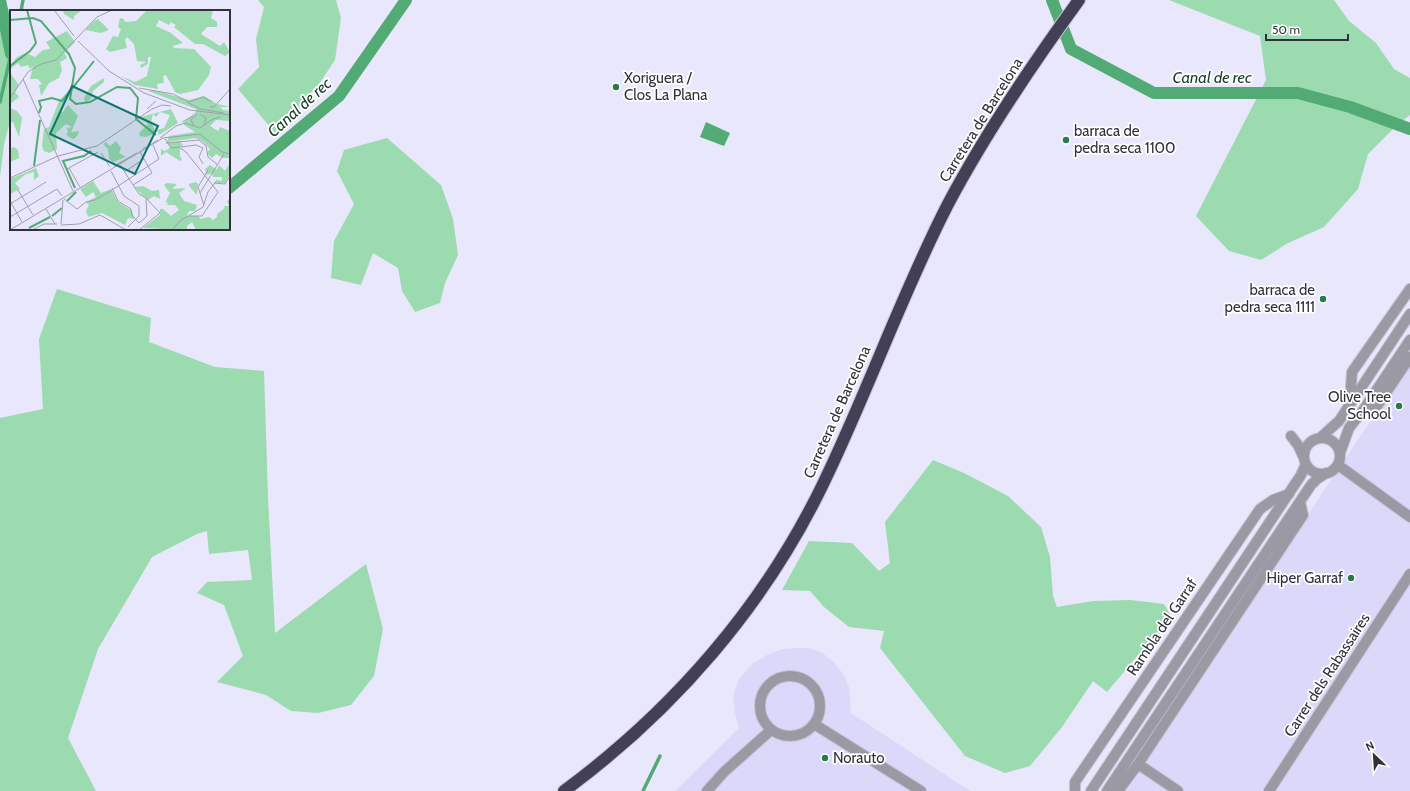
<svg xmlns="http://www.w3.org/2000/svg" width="1410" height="791" font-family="Cabin,sans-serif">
  <rect width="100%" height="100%" fill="#e9e7fc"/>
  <path fill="#dcd8f9" d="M 1410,362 L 1410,791 L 1123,791 L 1307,516 Z
    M 797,648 L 808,648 L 821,652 L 834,662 L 843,674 L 849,687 L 851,713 L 970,791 L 675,791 L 739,728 L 735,713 L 733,696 L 739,679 L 752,664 L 767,655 L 783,649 Z"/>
  <path fill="#9cdab0" d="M 258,0 L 336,0 L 341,18 L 335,60 L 319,84 L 276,134 L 238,89 L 259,67 L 256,39 L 264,7 Z
    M 1169,0 L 1334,0 L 1349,21 L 1376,43 L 1394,69 L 1410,78 L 1410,115 L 1396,126 L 1368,154 L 1358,189 L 1324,227 L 1288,243 L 1261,260 L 1229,251 L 1196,216 L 1266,80 L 1260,36 Z
    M 1,7 L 11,11 L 11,117 L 4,145 L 0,177 L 0,8 Z
    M 387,138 L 441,185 L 453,219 L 458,255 L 445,283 L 440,303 L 415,312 L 402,291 L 398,268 L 373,253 L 361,285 L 331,278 L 334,241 L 354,204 L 337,171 L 344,150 Z
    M 57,289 L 151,318 L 149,342 L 215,367 L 264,371 L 268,497 L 275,633 L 366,564 L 383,629 L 374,676 L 351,705 L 318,713 L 291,711 L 266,695 L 217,682 L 243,656 L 224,605 L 197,593 L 207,582 L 252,580 L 248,550 L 209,554 L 207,531 L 197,534 L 152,557 L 98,649 L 68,738 L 96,791 L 0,791 L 0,418 L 43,409 L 39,339 Z
    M 933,460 L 964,473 L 1008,496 L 1041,527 L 1050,557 L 1053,596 L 1057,607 L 1093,601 L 1130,600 L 1164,604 L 1171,616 L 1107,692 L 1093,681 L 1062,727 L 1030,766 L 1005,773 L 965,756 L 880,648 L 884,631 L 849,627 L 824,607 L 810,591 L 782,590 L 809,541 L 852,543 L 879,571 L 890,563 L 885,522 Z"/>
  <path fill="#52ab74" d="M 706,122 L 730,133 L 724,146 L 700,137 Z"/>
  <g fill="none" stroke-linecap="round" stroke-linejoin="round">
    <path stroke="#52ab74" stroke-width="3.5" d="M 21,11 L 23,0
      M 0,102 L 11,54
      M 643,791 L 660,756"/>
    <path stroke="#52ab74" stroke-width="12" d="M 0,0 L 11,54
      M 1052,0 L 1071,49 L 1154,93 L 1298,93 L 1350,107 L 1410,129
      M 229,188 L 339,96 L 406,0"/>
    <defs>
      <path id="minor" d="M 1352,400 L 1351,386 L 1352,372 L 1410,289
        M 1364,409 L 1377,406 L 1410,357
        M 1291,436 L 1298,445 L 1304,458
        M 1320,438 L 1339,421 L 1410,314
        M1304 456a18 18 0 1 1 36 0a18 18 0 1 1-36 0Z
        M 1340,453 L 1349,428 L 1364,409 L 1410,340
        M 1338,465 L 1410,517
        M760 706a30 30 0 1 1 60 0a30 30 0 1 1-60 0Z
        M 814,724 L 921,791
        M 1138,764 L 1178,791
        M 707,791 L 724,772 L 771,730
        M 1075,791 L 1075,782 L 1260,509 L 1273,500 L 1289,494
        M 1091,791 L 1301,475 L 1306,464
        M 1107,791 L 1311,485 L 1317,479 L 1326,473
        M 1118,791 L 1138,764 L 1303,515 L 1300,502
        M 1269,791 L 1410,574"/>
      <path id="highway" d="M 564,791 C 674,710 765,605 824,482 C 868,391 901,296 947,206 C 985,134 1031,66 1079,0"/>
    </defs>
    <use href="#minor" stroke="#c4c3d5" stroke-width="12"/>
    <use href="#highway" stroke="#c4c3d5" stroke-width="14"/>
    <use href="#minor" stroke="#9a99a4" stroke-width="10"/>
    <use href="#highway" stroke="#434055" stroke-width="12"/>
  </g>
  <g fill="#2a7b4c" stroke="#fff" stroke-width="1.5">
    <circle cx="616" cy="87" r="4"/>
    <circle cx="1066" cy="140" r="4"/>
    <circle cx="1323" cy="299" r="4"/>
    <circle cx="1399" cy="406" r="4"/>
    <circle cx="1351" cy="578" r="4"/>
    <circle cx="825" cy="758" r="4"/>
  </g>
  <g text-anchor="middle" stroke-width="3.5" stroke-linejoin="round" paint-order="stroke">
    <g font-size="15" fill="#32313b" stroke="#fff" text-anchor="start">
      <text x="624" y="83">Xoriguera /<tspan x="624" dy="17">Clos La Plana</tspan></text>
      <text x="1074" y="136">barraca de<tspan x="1074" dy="17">pedra seca 1100</tspan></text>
      <text x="1315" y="295" text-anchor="end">barraca de<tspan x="1315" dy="17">pedra seca 1111</tspan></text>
      <text x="1391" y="402" text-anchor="end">Olive Tree<tspan x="1391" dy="17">School</tspan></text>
      <text x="1343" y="583" text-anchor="end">Hiper Garraf</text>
      <text x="833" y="763">Norauto</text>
    </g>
    <g font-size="15" fill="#32313b" stroke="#fff">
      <text transform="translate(981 120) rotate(-58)" y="5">Carretera de Barcelona</text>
      <text transform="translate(837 412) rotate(-66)" y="5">Carretera de Barcelona</text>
      <text transform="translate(1162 627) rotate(-56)" y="5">Rambla del Garraf</text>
      <text transform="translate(1327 675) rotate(-57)" y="5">Carrer dels Rabassaires</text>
    </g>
    <g font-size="16" font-style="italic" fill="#183e27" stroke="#fff">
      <text x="1212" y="83">Canal de rec</text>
      <text transform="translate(299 107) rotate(-42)" y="6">Canal de rec</text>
    </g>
  </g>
  <g transform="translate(10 10)">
    <rect width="220" height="220" fill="#e9e7fc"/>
    <path d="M 53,0 L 70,0 L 71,1 L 64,6 L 64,10 L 54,4 ZM 137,0 L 203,0 L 201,8 L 207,12 L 207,17 L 197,17 L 191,24 L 210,36 L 214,32 L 220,42 L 215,46 L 193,34 L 185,34 L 164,17 L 166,15 L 161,12 L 159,15 L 149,10 L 146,16 L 161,23 L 173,33 L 163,36 L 164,38 L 184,39 L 201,57 L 199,65 L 188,80 L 170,84 L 165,82 L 156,65 L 153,66 L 154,73 L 147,74 L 148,79 L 125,75 L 111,66 L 125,72 L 137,66 L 141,47 L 138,47 L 138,54 L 131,58 L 130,55 L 136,52 L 127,51 L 124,34 L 117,27 L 115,30 L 117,38 L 100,42 L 96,39 L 103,26 L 108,27 L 111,19 L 108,17 L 110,8 L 114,9 L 115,12 L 126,11 ZM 88,9 L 99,20 L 91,23 L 75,20 L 84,11 ZM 57,21 L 65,32 L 54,43 L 57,48 L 50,52 L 52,60 L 49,68 L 39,73 L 31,86 L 29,75 L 32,74 L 28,69 L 20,69 L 23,57 L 20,59 L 18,55 L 11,57 L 8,53 L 0,59 L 0,56 L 7,47 L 16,43 L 25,47 L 33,40 L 39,39 L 40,38 L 36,32 ZM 0,63 L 9,75 L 5,82 L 9,87 L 0,94 ZM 94,68 L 94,72 L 83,81 L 81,89 L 75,92 L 74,88 L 81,76 ZM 62,77 L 64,78 L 50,101 L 53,102 L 58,95 L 68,106 L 61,122 L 69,121 L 68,125 L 64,129 L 60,128 L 56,124 L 58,123 L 57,118 L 62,117 L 56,114 L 46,123 L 47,139 L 39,143 L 34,141 L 32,136 L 34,119 L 39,117 L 49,91 ZM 143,80 L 179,90 L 194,86 L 207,94 L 220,97 L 210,97 L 213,100 L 220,101 L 220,111 L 206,110 L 200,116 L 208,121 L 210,117 L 220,121 L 220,148 L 213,148 L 206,144 L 202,148 L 197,143 L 200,139 L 192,131 L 186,128 L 157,132 L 159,126 L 185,122 L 174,115 L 174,112 L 186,102 L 186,99 L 138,81 ZM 0,98 L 7,101 L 12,108 L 9,127 L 3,112 L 0,113 ZM 161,99 L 168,113 L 149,125 L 147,120 L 154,118 L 160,105 L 150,102 L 146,107 L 143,104 L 141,112 L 146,123 L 136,127 L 130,126 L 129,123 L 138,114 L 131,107 ZM 106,131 L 111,138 L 109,143 L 116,147 L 103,152 L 99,149 L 98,139 L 93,134 L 96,132 L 100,136 ZM 170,131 L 173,136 L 170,137 L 170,146 L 172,150 L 170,151 L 156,142 L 151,146 L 151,139 L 155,141 L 161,137 L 157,133 ZM 4,137 L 8,140 L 9,148 L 0,152 L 0,139 ZM 220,153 L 220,164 L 215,173 L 206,173 L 208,170 L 212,171 L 212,167 L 203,167 L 202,163 L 197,165 L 195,159 L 200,155 L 207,160 L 209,155 L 215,161 ZM 26,158 L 29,166 L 24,170 L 24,162 L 16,164 L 5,173 L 10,179 L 0,184 L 0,169 ZM 83,171 L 91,183 L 101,179 L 108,192 L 122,201 L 124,209 L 118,208 L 115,215 L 92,203 L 78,207 L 76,201 L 79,195 L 76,192 L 86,187 L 83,182 L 76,187 L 70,179 ZM 186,172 L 188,174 L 187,185 L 179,176 L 179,174 ZM 157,173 L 167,174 L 162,179 L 176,178 L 169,183 L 174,191 L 187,195 L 185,201 L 179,201 L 177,205 L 179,206 L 189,206 L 190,209 L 199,207 L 203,210 L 207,207 L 207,204 L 215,198 L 213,196 L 219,196 L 217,191 L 220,190 L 220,220 L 186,220 L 182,212 L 177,216 L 177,220 L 133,218 L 150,205 L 150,199 L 153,199 L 161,206 L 169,200 L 165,195 L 157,195 L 158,192 L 155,193 L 160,183 L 154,175 ZM 133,176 L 142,181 L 149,180 L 150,189 L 144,186 L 138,190 L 124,177 Z" fill="#9cdab0"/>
    <path fill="none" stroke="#52ab74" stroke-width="2" d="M 0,10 L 23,8 L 31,11 L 59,44 L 65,58 L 60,89 L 66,94 L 80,92 L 107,77 L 120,78 L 128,88 L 126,109 L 146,125M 0,56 L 20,41 L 26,33 L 17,0M 29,103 L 31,97 L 29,91 L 42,88 L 52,91 L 84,51M 24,156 L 30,110M 65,178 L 53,151 L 74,146 L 81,141M 57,191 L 66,182M 42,206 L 52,198M 19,218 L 40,207"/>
    <path fill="none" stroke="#a09eaf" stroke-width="1" d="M 44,0 L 64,26M 68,31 L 99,61 L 134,83 L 180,100 L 220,105M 13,69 L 63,181M 129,78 L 163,84 L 179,92 L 193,87 L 202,92M 0,88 L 18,62 L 31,54 L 46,50 L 87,7 L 102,0M 177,92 L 190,99 L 214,103M 200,97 L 204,97 L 220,79M 137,99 L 146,91M 190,104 L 196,108 L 194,115M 172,112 L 183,106M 166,116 L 175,113 L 190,118 L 203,109 L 210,107M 184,116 L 181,110 L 187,104M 150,128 L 166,116M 155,129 L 161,138 L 169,137 L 176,142 L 208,182 L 192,206 L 179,206M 156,133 L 189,130 L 196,136 L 198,147 L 208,155M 171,137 L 186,135 L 193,138M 193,138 L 189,147 L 193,154M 133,139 L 148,130M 91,143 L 100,157M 110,155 L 129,184 L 136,188 L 150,203 L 129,220M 104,156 L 127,143M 59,158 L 70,177M 57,159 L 88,142M 101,161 L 114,186 L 129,196 L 129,206 L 118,217M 114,162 L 134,149M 0,168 L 48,146 L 87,136 L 142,99 L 152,95 L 161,96M 204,173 L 215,174 L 220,166M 123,175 L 142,163 L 130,142M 102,178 L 108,191 L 121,199 L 122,205 L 129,213 L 137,206 L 136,189M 8,180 L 23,205M 190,183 L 214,144M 54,189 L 67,199 L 76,192 L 85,190 L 99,182 L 149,149 L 143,135M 0,191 L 12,212M 0,194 L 36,172M 194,195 L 188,177 L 198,160M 36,199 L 45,214M 0,207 L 47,179 L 52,186M 51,214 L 53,190M 51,215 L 69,214 L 90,205 L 116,220M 0,220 L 153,128 L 190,124 L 212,142 L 220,144M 22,220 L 34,214 L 47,214M 162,220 L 170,211 L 193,197 L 198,182 L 207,170"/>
    <path fill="#0f766e" fill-opacity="0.15" stroke="#0f766e" stroke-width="2" d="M 62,76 L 148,116 L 125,164 L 40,124 Z"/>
    <rect width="220" height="220" fill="none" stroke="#32313b" stroke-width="2"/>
  </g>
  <g transform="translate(1374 755) rotate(335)" stroke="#ffffff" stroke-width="3" paint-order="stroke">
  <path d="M0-3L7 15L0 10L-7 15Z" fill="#32313b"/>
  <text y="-6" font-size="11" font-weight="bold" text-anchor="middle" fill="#32313b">N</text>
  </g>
  <path d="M1266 34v6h82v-6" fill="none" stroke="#32313b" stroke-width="2"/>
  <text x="1272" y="34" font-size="12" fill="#32313b" stroke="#ffffff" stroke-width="3" paint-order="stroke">50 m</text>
</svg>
